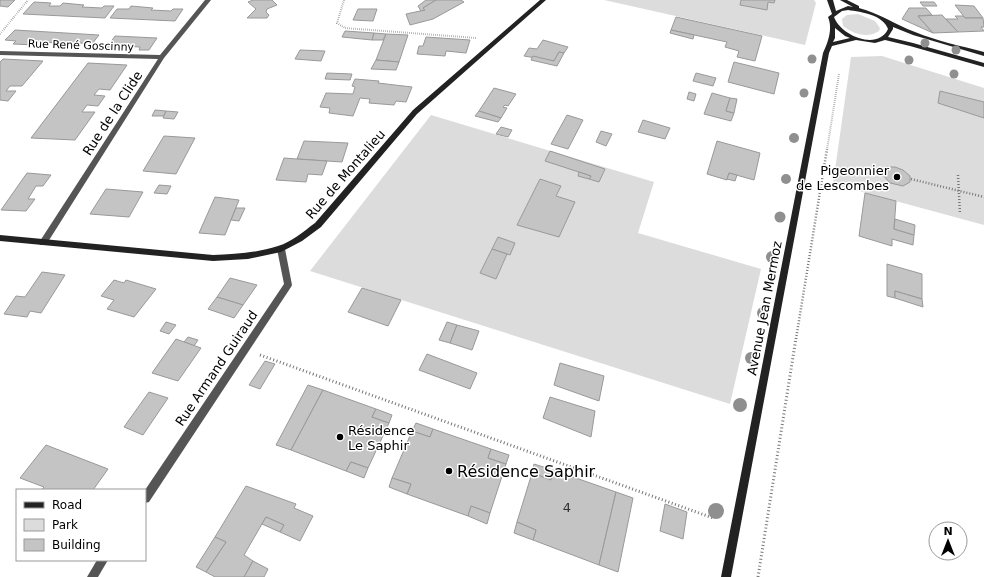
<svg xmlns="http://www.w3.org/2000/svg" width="984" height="577" font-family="'DejaVu Sans',sans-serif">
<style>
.green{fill:#dcdcdc}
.building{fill:#c4c4c4;stroke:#999}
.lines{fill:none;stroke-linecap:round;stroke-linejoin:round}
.path-far2{stroke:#777;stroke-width:2;stroke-dasharray:0.5 1.5;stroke-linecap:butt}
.path-far1{stroke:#777;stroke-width:2.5;stroke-dasharray:1 2;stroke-linecap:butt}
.path{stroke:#777;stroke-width:3;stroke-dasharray:1 2.5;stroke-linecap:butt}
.street{fill:#555;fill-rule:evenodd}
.secondary{fill:#222;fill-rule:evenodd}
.tree{fill:#8f8f8f}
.poi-dot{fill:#000;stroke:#fff;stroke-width:1.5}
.labels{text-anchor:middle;stroke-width:3;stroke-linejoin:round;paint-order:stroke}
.far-street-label{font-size:11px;fill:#000;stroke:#fff}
.street-label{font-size:13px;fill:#000;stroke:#fff}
.poi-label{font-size:13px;fill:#000;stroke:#fff;text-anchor:end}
.near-number-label{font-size:13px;fill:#313131}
.near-poi-label{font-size:16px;fill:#000;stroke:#fff;text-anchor:start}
</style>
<rect width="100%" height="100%" fill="#fff"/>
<!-- green -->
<g class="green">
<path d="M604,0H814L816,3L805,45Z"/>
<path d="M858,14L875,21L880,28L879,31C868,39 853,34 843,26L842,19L847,15Z"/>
<path d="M882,56L984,88V225L833,184L851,57Z"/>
<path d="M431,115L654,182L638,233L761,269L730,404L310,271Z"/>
</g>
<!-- building -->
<g class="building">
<path d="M0,0H15L8,7L0,6Z"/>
<path d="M253,0H272L277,5L267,9L266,12L269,15L267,18H247L256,9L248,2Z"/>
<path d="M426,0H436L423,8L425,10L421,11L418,6Z"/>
<path d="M436,0H461L464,2L433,19L410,25L406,14L425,10L423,8Z"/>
<path d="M741,0H775L774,3L768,2L767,10L740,5Z"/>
<path d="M34,2L51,3L49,6H60L63,3L84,5L82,7L102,8L104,6H114L105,18L23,14Z"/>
<path d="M920,2H934L937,6H923Z"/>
<path d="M955,5L974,6L983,18H965Z"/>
<path d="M131,6L153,8L151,10L171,11L173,9H183L175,21L110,18L117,9H129Z"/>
<path d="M909,8H926L932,15L918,16L933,33L902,19Z"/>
<path d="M358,9H377L373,21L353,20Z"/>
<path d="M942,15L958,32L933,33L918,16Z"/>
<path d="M955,16H963L965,18H983L984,27H981L984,31L958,32L946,19H958Z"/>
<path d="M676,17L762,36L755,61L737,57L739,51L725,47L727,42L671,30Z"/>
<path d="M15,30L99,35L92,44L80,43L76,47L57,46L59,43L38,42L35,45L13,44L16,41L5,40Z"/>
<path d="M671,30L694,35L693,39L670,33Z"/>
<path d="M345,31L374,33L372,40L342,37Z"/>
<path d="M374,33L386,34L383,40H372Z"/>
<path d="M386,34L408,35L399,62L376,60Z"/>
<path d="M115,36L157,38L149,50H139L140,47L120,46L117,49H106Z"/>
<path d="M426,37L470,40L466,53L446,51L445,56L417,54L419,46H423Z"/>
<path d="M543,40L568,47L564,53L559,52L554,61L524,56L529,48L537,49Z"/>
<path d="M300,50L325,51L321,61L295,59Z"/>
<path d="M559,52L564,53L557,66L531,60L533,56L554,61Z"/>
<path d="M3,59L43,61L22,86H10L6,91H16L8,101L0,100V62Z"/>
<path d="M376,60L399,62L396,70L371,69Z"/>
<path d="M734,62L779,73L774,94L728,82Z"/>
<path d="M88,63L127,65L110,90L99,89L94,95L105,96L98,106L87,105L82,112H95L75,140L31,138Z"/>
<path d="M327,73L352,74L350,80L325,79Z"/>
<path d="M696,73L716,78L713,86L693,81Z"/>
<path d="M355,79L379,81L378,83L412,87L406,102L396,101L394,105L369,103L370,99L360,98L353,116L329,113L330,108L320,107L326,93L353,94L355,87L352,86Z"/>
<path d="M494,88L516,94L508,106L505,105L503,107L507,108L501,118L479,111Z"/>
<path d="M940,91L984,102V118L938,103Z"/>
<path d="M689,92L696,94L694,101L687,99Z"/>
<path d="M712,93L730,98L726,111L734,113L731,121L704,114Z"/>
<path d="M730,98L737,99L734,113L726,111Z"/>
<path d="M155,110L166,111L164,116H152Z"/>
<path d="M166,111L178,112L174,119L163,118Z"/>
<path d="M479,111L501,118L498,122L475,116Z"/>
<path d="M567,115L583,120L568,149L551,144Z"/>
<path d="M643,120L670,128L665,139L638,132Z"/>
<path d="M501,127L512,130L508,137L496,134Z"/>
<path d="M601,131L612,134L606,146L596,142Z"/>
<path d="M164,136L195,138L176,174L143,171Z"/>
<path d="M304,141L348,143L342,162L297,159Z"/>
<path d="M717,141L760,153L754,180L729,173L727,180L707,174Z"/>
<path d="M550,151L605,169L599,182L589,179L591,176L545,161Z"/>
<path d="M284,158L297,159L327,161L322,175L308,174L306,182L276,180Z"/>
<path d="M886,167H895L903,170L910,176V182L903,186L890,183L882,174L883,169Z"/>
<path d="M579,172L591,176L589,179L578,176Z"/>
<path d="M27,173L51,175L43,186H36L28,199H35L26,211L1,210Z"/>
<path d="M729,173L737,175L735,181L727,179Z"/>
<path d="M540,179L561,186L556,196L575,202L559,237L517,225Z"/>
<path d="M159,185L171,186L167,194L154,193Z"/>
<path d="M106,189L143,192L129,217L90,214Z"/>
<path d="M865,193L896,201L894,229L914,235L913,245L892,239V246L859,236Z"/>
<path d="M215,197L239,200L225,235L199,233Z"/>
<path d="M236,208H245L239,221L231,220Z"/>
<path d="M895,219L915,225L914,235L894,229Z"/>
<path d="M498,237L515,243L510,255L492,249Z"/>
<path d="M492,249L507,254L496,279L480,273Z"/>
<path d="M887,264L922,274V299L895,291V298L887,296Z"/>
<path d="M42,272L65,275L41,313L30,311L27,317L4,314L16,296L25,297Z"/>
<path d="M230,278L257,285L243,305L217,297Z"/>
<path d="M114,280L124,283L126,280L156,289L134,317L107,309L114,300L101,296Z"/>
<path d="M362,288L401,300L388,326L348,312Z"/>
<path d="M895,291L922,299L923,307L895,298Z"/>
<path d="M217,297L243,305L234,318L208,309Z"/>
<path d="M166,322L176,325L169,334L160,331Z"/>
<path d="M447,322L457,325L450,343L439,340Z"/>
<path d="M457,325L479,331L472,350L450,343Z"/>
<path d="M188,337L198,340L194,346L184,342Z"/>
<path d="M176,339L201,348L178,381L152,373Z"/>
<path d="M427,354L477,373L470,389L419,370Z"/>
<path d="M265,361L275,364L260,389L249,385Z"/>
<path d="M560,363L604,376L599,401L554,385Z"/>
<path d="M308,385L323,390L291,450L276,445Z"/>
<path d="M323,390L376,409L372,417L389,423L368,468L351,462L346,471L291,450Z"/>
<path d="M149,392L168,398L143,435L124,427Z"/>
<path d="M550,397L595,411L591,437L543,418Z"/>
<path d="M376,409L392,415L389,423L372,417Z"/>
<path d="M416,423L433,429L430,437L412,431Z"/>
<path d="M433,429L491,449L488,458L506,464L490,513L471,506L468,516L407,494L411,484L392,478L412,431L430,437Z"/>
<path d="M46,445L108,469L93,490H42L44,487L20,478Z"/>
<path d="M491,449L509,455L506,464L488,458Z"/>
<path d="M351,462L368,468L364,478L346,471Z"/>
<path d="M534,464L553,470L551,480L532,473Z"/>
<path d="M553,470L616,492L599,565L533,540L536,530L517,522L532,473L551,480Z"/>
<path d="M392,478L411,484L407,494L389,487Z"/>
<path d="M246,486L296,504L294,508L313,516L300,541L280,532L284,525L266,517L244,555L253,561L244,577H215L206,572L226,542L215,537Z"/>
<path d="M616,492L633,498L618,572L599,565Z"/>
<path d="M665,504L687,512L683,539L660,531Z"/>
<path d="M471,506L490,513L487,524L468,516Z"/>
<path d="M266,517L284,525L280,532L262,524Z"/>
<path d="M517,522L536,530L533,540L514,533Z"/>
<path d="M215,537L226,542L206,572L196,567Z"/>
<path d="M253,561L268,569L264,577H244Z"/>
</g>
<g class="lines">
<!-- path-far2 -->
<g class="path-far2">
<path d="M344,0L337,23L345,28L476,38"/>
<path d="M0,34L28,0"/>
<path d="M827,150L839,74"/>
</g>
<!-- path-far1 -->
<g class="path-far1">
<path d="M958,175L960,214"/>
<path d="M911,179L984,197"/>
<path d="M796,339L827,149"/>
</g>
<!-- path -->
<g class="path">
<path d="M260,355L713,518"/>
<path d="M758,577L796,338"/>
</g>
<!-- street -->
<g class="street">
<path d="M205,0H211L164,58L46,245H40L39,243L40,241L158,59L0,55V51L160,55Z"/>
<path d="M281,246L285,249L292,285L291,287L149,502L145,503V490L284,284L277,249Z"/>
<path d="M97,560H108L98,577H87Z"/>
</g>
<!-- secondary -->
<g class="secondary">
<path d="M540,0H546L417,114L321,227L302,241L281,252L248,259L213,261L0,241V235L213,255C235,254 257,253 278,246C292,242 304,231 315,223L413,110Z"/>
<path d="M827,0H833L836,11L848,6L853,7L840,0H847L859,6V8C879,13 896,25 915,32C937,41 961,46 984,52V56L913,35L893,27V29L888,37L913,43L984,63V67L910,46L885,40L875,43L856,40L832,46L829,53L731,577H721L823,53C828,42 833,29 828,17L832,14ZM848,10C862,12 883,15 888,29C878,51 841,36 834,17L842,11ZM835,28L845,36L850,38L833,42L835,38Z"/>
</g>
</g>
<!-- trees -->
<g class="tree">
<circle cx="925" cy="43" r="4.5"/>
<circle cx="956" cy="50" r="4.5"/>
<circle cx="812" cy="59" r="4.5"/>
<circle cx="909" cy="60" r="4.5"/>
<circle cx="954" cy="74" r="4.5"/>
<circle cx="804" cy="93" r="4.5"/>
<circle cx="794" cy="138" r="5"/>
<circle cx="786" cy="179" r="5"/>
<circle cx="780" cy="217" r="5.5"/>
<circle cx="772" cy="257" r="6"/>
<circle cx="763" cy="313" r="6"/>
<circle cx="751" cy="358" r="6"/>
<circle cx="740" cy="405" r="7"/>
<circle cx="716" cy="511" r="8"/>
</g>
<!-- markers -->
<g class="poi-dot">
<circle cx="897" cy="177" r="4"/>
<circle cx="340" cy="437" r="4"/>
<circle cx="449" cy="471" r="4"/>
</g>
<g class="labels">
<!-- far-street labels -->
<g class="far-street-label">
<text transform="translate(81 45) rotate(2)" y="4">Rue René Goscinny</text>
</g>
<!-- street labels -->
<g class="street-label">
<text transform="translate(112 113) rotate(-57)" y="5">Rue de la Clide</text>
<text transform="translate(345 174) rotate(-49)" y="5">Rue de Montalieu</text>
<text transform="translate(764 308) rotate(-79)" y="5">Avenue Jean Mermoz</text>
<text transform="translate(216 368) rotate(-56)" y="5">Rue Armand Guiraud</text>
</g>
<!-- poi labels -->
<g class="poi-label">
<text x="889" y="175">Pigeonnier<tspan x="889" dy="15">de Lescombes</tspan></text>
<text x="348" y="435" text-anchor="start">Résidence<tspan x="348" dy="15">Le Saphir</tspan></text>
</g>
<!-- near-number labels -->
<g class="near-number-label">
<text x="567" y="512">4</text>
</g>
<!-- near-poi labels -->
<g class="near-poi-label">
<text x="457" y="477">Résidence Saphir</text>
</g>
</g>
<!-- legend -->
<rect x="16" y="489" width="130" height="72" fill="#ffffff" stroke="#999999"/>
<rect x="24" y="502" width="20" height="6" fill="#222222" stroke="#999999"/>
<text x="52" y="509" font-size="12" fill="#000000">Road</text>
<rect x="24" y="519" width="20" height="12" fill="#dcdcdc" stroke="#999999"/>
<text x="52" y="529" font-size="12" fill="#000000">Park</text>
<rect x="24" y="539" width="20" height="12" fill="#c4c4c4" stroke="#999999"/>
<text x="52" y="549" font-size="12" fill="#000000">Building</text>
<!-- north arrow -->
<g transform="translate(948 541)"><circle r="19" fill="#ffffff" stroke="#999999"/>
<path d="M0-3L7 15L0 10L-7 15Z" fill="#000000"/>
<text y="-6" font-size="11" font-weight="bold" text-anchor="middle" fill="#000000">N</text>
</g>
</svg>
